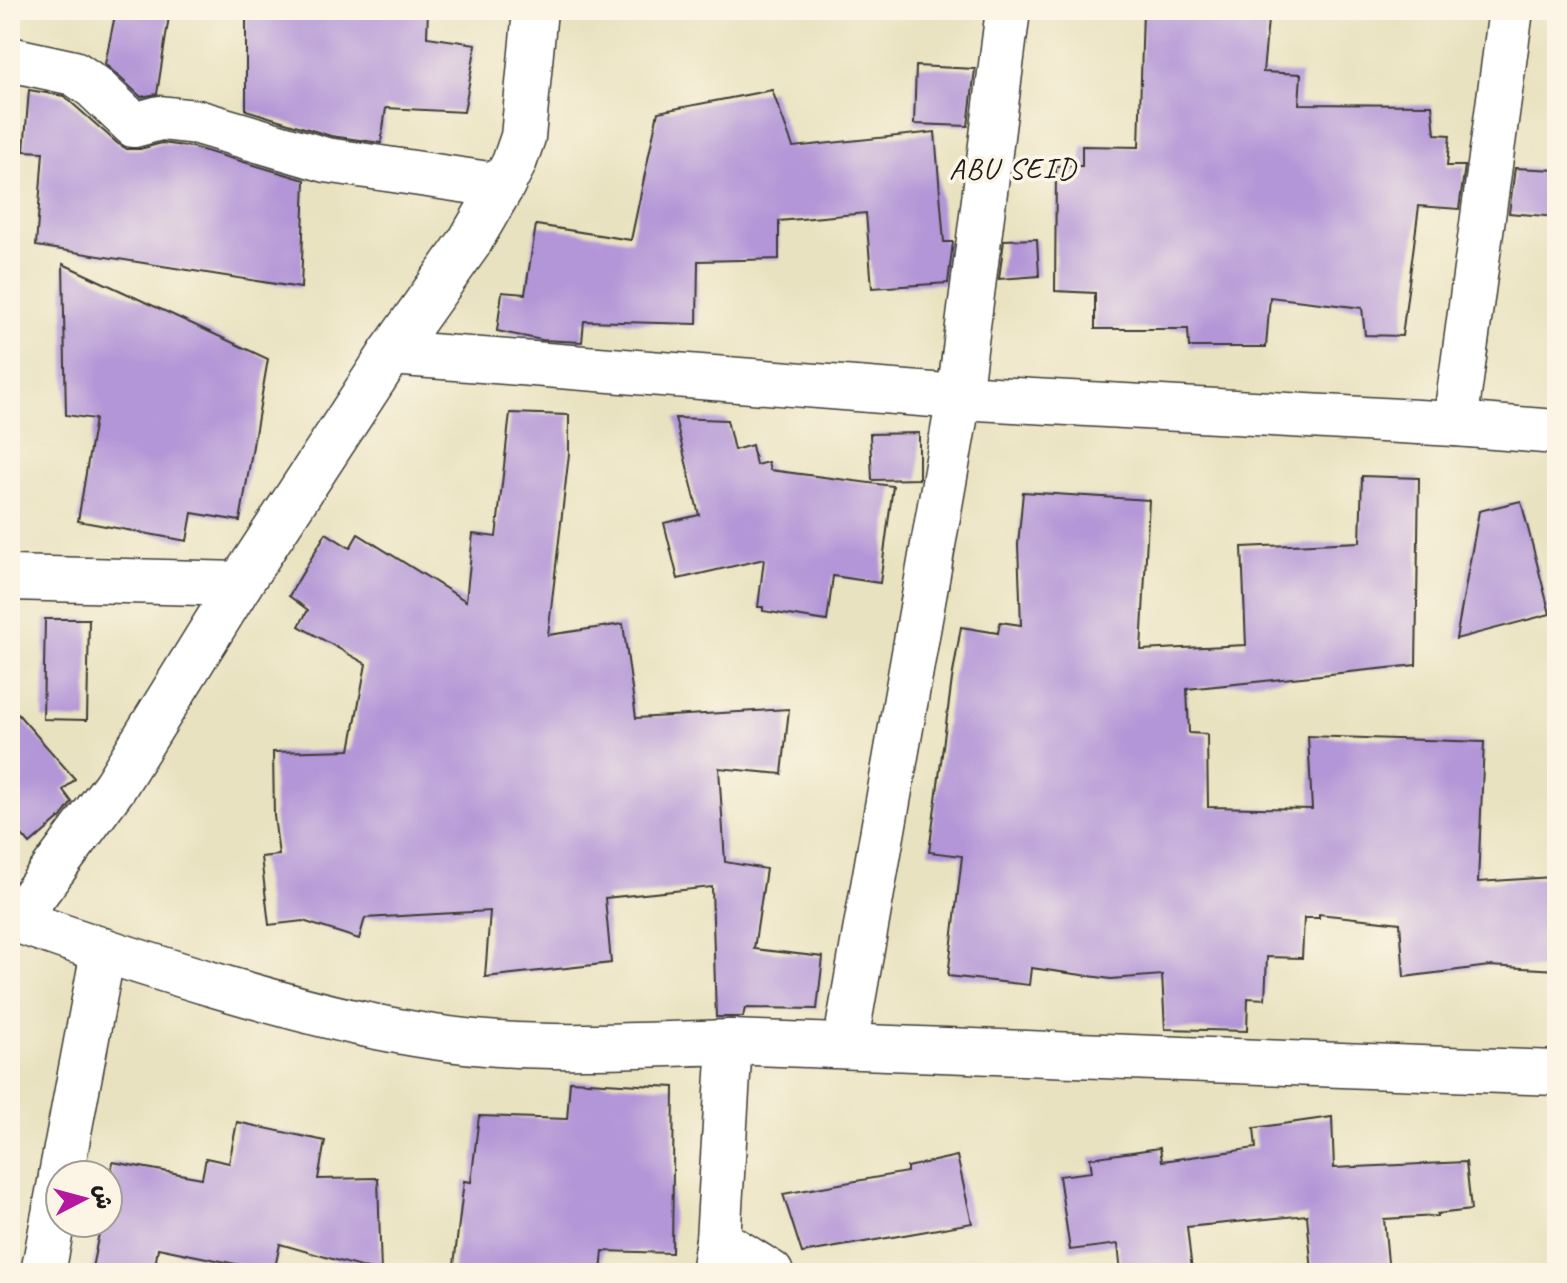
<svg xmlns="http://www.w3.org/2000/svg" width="1567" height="1283" font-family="Caveat,'Playpen Sans Arabic',sans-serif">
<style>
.building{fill:#b396d7}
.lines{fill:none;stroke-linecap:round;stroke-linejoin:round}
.street-casing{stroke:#3b3a35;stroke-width:47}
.street{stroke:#fff;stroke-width:44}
.labels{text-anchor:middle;stroke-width:7;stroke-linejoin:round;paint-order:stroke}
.neighbourhood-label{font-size:30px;letter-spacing:2px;fill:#1c1c1c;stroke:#fcf5e5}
</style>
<rect width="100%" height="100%" fill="#fcf5e5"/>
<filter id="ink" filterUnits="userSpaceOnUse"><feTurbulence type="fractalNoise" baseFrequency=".0125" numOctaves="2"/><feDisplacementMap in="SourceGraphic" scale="16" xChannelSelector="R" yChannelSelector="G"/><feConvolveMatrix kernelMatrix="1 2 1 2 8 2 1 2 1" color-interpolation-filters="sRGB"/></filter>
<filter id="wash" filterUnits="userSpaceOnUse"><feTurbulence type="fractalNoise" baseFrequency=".006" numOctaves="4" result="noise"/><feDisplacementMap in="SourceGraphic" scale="32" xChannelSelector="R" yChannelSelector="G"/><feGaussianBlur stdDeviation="1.8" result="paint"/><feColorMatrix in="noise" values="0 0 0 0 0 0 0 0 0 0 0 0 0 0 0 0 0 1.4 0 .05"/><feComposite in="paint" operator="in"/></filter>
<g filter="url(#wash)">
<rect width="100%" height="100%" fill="#e9e2c0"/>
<g id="blocks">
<!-- building -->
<g class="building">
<path d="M116,10H170L157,94L141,97L105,64Z"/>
<path d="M246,10H428L427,37L476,44L464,112L386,108L381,143L331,136L246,110Z"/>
<path d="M1143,10H1269L1263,72L1301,74L1299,104L1432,105L1435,134L1450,135L1447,166H1465L1459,209L1419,206L1402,336L1365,335L1362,308L1270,297L1266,347H1189L1188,329H1095V293L1055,291L1056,166H1082V146L1139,147Z"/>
<path d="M916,66L975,69L968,126L914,124Z"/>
<path d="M29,90L64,96L117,143L127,149H140L162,143L192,147L305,180L301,288L36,246L43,152L24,151Z"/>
<path d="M772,90L793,147L935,132L944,242H953L948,283L872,288L866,213L779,221V259L698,261L697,324L584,321L582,342L542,340L497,331L502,292L525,294L536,225L631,240L658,112Z"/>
<path d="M1515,168L1557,170V217L1509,213Z"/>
<path d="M1037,239L1039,276L999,279L1004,240Z"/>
<path d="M63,264L268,359L240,521L192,513L187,541L78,521L95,419L66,415Z"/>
<path d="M510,413L569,415V454L548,635L623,624L636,718L789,709L782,774L719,768L725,862L766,869L754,949L823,957L817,1009L745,1008L743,1017H716L712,887L605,898L611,963L485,977L490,911L365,918L359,939L303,921L269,925L261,857L279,855L274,816L273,752L350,750L366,664L299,626L308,610L289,596L326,533L350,548L358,534L466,601L473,534L496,537Z"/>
<path d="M675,418L727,420L734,450L752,445L756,465L768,462L770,470L893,486L880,583L833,576L827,621L763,611V607H758L764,559L678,579L664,523L699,515Z"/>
<path d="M919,433V479L872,480L870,434Z"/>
<path d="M1362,476L1419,478L1416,665L1187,689L1189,733L1207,734L1208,807L1312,809L1308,736L1484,742L1478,882L1552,877L1554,903H1557V970L1489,966L1404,977L1400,923L1319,914V918H1304L1302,958L1267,957L1265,999L1248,998L1247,1031L1165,1029L1162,975L1111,979L1031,968L1029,985L948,976L962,856L929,852L952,679L961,627L998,633L1000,622L1021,625L1018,545L1023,492L1149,500L1141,650L1246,645L1242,547L1360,542Z"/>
<path d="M1521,501L1550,614L1456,639L1479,511Z"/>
<path d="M45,619H89L87,720L43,719Z"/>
<path d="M10,705L75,779L63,790L72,802L61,817L30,844L10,821Z"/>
<path d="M570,1081L674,1087L672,1253L603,1251L601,1273H453L464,1181L471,1182L479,1116L567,1119Z"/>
<path d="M1332,1117L1334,1168L1466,1162L1471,1210L1437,1214V1216L1384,1219L1389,1273H1312L1307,1215L1187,1227L1192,1270L1121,1273L1118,1244L1070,1250L1059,1176L1092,1172L1090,1158L1160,1148L1162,1161L1256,1148L1254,1128Z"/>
<path d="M237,1122L325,1141L318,1179L378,1178L381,1273L280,1244L274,1272L158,1248L154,1273H91L101,1223H108V1186L113,1162L202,1178L206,1158L229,1163Z"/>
<path d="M957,1156L972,1223L802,1253L783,1194L907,1172V1167Z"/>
</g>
</g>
</g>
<g filter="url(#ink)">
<use href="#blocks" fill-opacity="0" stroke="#3b3a35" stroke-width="2"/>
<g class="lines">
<defs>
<g id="street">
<path d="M10,59L74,73L93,86L134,125L160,118L197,122L326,160L502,186"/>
<path d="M391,353L959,397L1455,424L1557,432"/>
<path d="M1455,424L1511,10"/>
<path d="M10,578L240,584"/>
<path d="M16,920C85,945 154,967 225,988C314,1014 406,1038 499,1044C575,1049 653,1044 730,1042L1557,1073"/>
<path d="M10,923L16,920L115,786L240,584L391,353L469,243L502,186L514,163L523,137L535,10"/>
<path d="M845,1046L959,397L1008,10"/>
<path d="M61,1175L103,952"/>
<path d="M718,1240L771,1273"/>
<path d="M43,1273L60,1182"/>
<path d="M713,1273L718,1240L730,1042"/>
</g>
</defs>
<!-- street casing -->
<use href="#street" class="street-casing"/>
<!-- street -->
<use href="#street" class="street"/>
</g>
</g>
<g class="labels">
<!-- neighbourhood labels -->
<g class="neighbourhood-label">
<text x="1013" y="178">ABU SEID</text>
</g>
</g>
<!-- margin -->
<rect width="1567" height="1283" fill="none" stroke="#fcf5e5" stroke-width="40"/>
<!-- north arrow -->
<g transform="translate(84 1199) rotate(84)"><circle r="38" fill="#fcf5e5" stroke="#a29e95" stroke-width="2"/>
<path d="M0-6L14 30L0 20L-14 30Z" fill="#b5179e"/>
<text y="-12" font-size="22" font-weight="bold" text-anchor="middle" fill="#1c1c1c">ش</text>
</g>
</svg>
